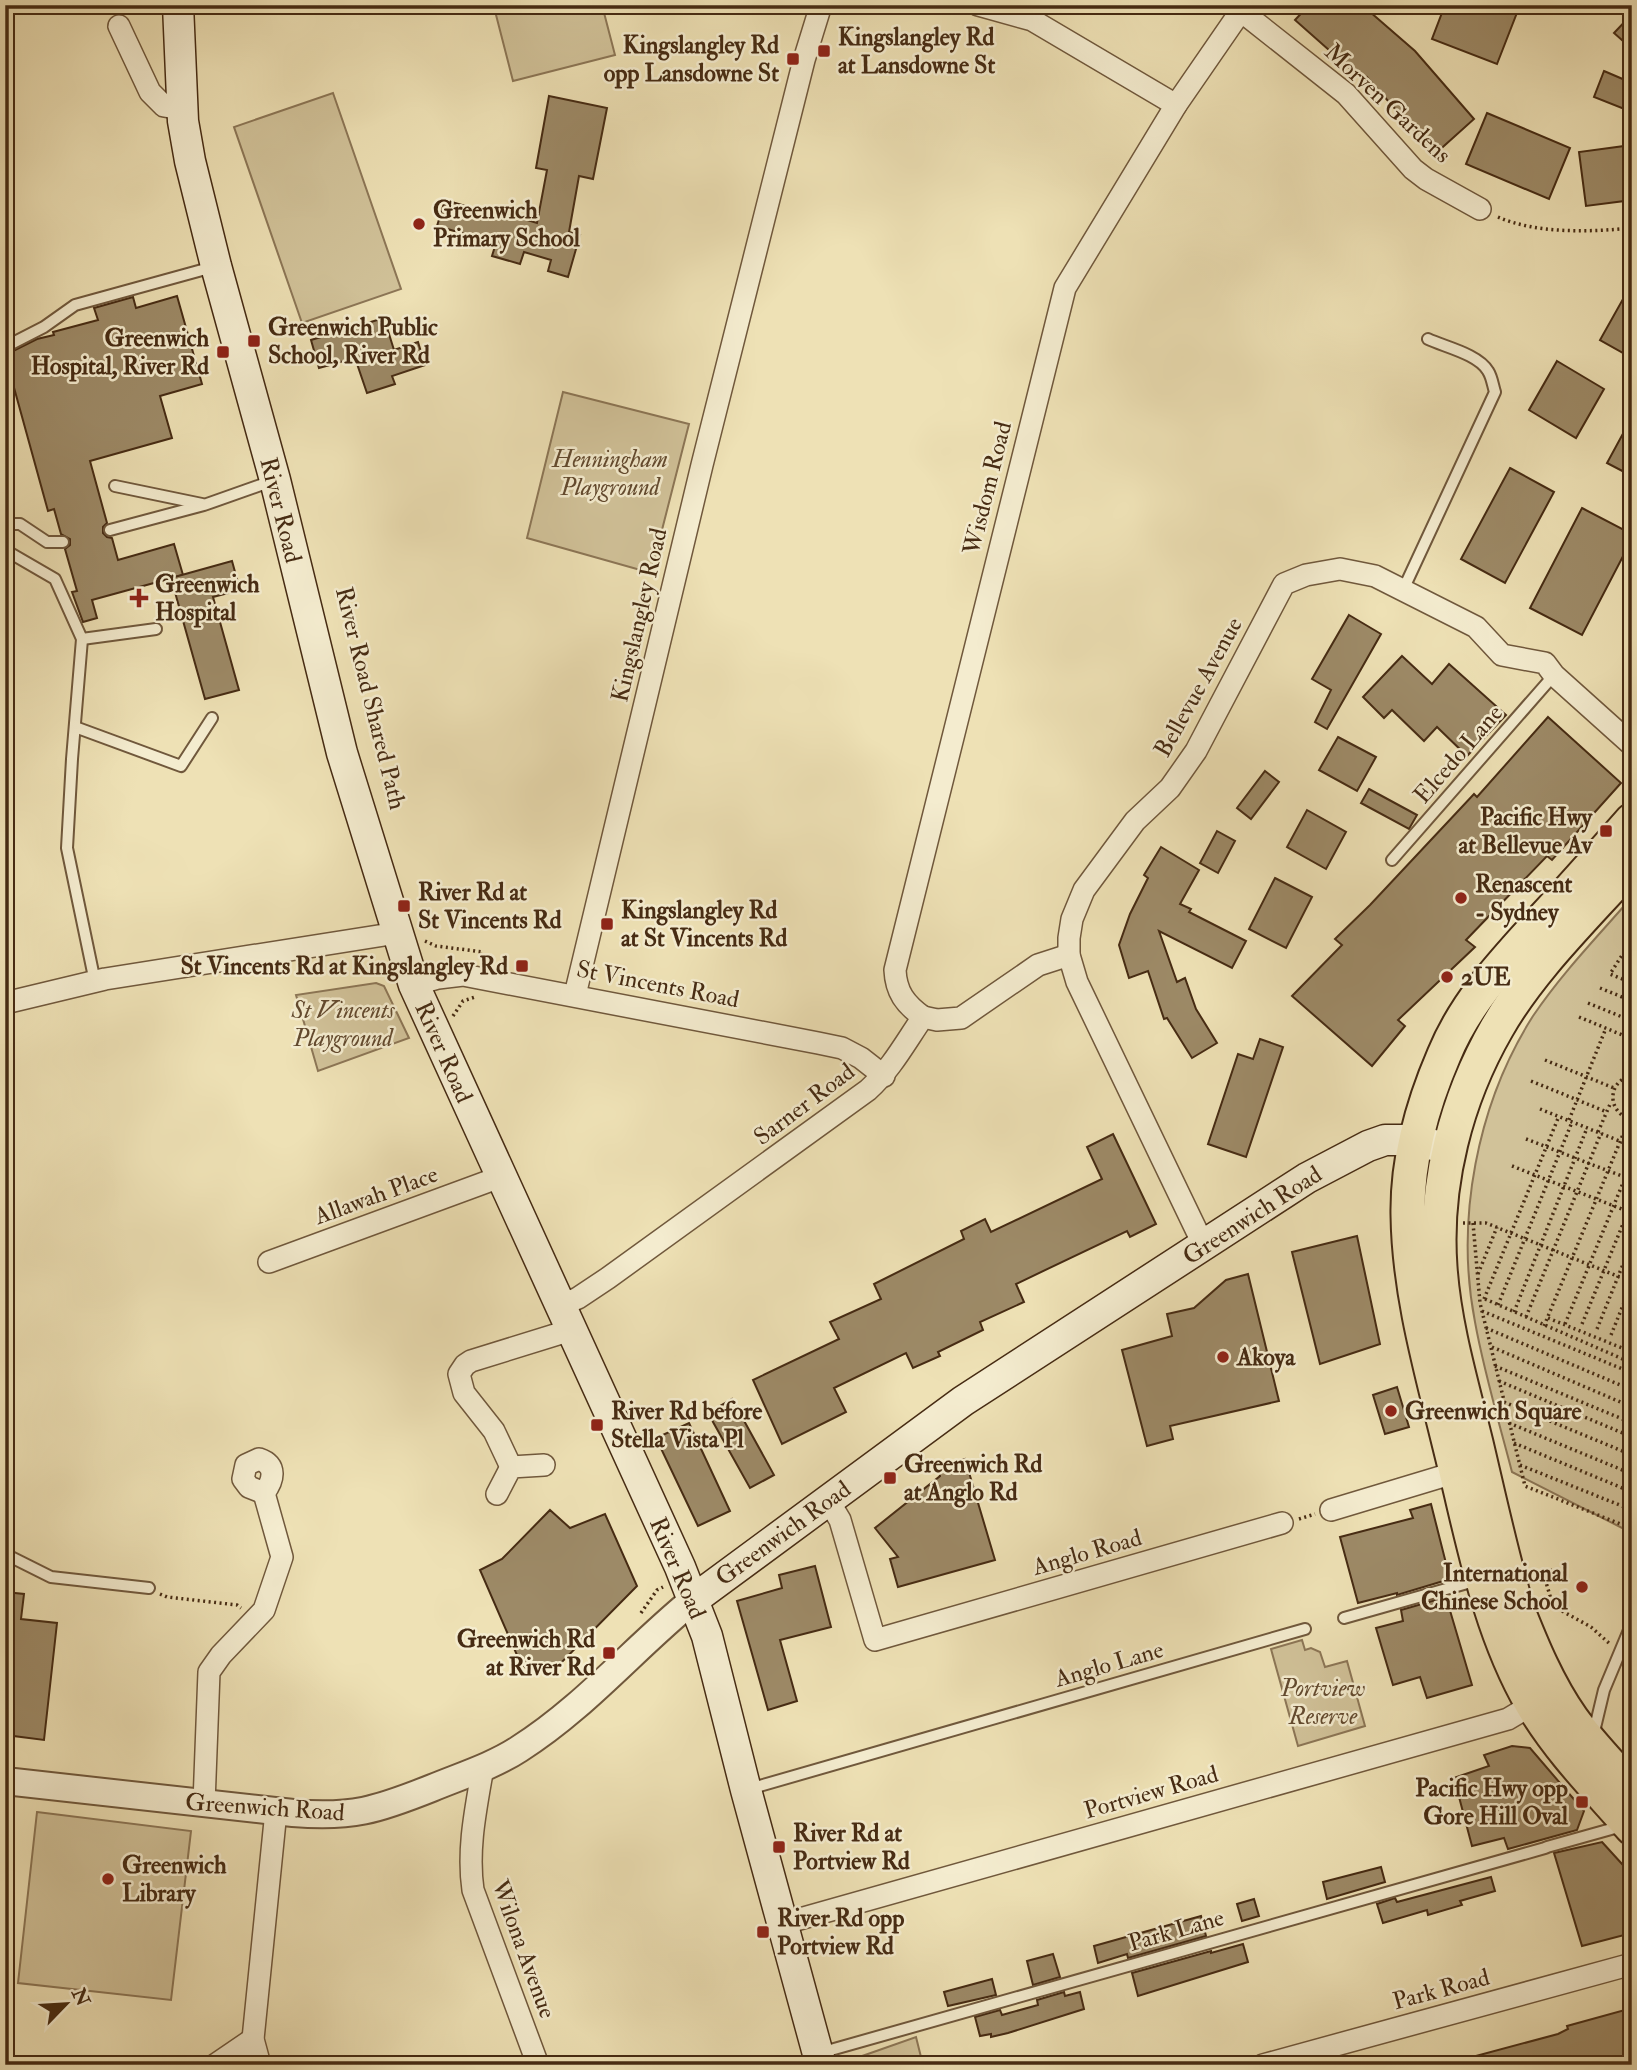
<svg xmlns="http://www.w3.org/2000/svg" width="1637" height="2070" font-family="'IM FELL Double Pica',serif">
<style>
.green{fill:#d1c299;stroke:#8c7656;stroke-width:2}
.building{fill:#9d8a67;stroke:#462b13;stroke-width:2}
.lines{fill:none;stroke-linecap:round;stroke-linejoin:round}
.service-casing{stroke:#70583c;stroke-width:14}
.minor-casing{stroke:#70583c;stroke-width:24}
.tertiary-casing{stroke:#70583c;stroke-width:30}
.secondary-casing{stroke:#462b13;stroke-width:33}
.primary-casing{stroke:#462b13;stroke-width:37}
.path{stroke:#462b13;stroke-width:3.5;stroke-dasharray:2 3.5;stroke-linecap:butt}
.service{stroke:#f4eccf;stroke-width:10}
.minor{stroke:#f4eccf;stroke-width:21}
.tertiary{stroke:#f4eccf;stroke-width:26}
.secondary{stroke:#f4eccf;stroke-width:30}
.primary{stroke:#eee1b5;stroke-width:33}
.poi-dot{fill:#8f2418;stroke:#f4eccf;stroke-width:2.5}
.labels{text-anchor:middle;stroke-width:5;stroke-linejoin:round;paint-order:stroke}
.poi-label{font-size:24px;font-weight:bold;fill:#462b13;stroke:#f4eccf;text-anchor:start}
.street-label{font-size:24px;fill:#462b13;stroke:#f4eccf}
.park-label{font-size:24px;font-style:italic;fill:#62492e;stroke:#f4eccf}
</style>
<rect width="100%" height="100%" fill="#eee1b5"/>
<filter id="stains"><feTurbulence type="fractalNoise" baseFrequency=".00286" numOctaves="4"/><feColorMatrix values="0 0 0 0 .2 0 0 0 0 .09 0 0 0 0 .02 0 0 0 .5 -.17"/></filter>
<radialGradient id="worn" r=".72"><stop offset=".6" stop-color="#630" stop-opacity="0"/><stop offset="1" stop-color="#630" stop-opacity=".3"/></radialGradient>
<!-- green -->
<g class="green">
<path d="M518,5H602L615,55L513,81L495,11Z"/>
<path d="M333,93L401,289L302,323L234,127Z"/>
<path d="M563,392L689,424L651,573L527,538Z"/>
<path d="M1632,897V1533L1512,1472C1499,1422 1484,1372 1475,1322C1455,1220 1477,1104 1533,1016C1562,973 1598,936 1632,897Z"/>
<path d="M376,983L384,986L409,1038L318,1071L296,995Z"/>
<path d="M1302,1640L1305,1650L1311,1648L1320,1652L1325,1667L1347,1661L1365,1726L1298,1746L1271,1649Z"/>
<path d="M37,1812L191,1831L171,2000L18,1983Z"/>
<path d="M916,2037L923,2065H849L848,2061Z"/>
</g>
<!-- building -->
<g class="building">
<path d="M1309,5H1362L1415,51L1474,119L1435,154L1367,77L1364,81L1295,20Z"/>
<path d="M1445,5H1520L1497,64L1432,39Z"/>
<path d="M1632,14V49L1614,33Z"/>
<path d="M1604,71L1632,83V112L1594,97Z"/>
<path d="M549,96L607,108L593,179L579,176L569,232L580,235L568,277L548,271L551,260L524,252L520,264L492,256L496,243L437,226L445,200L503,217L504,213L537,223L547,170L536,168Z"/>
<path d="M1487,113L1570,148L1549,199L1466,164Z"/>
<path d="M1632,145V200L1586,206L1579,152Z"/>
<path d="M1632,283V358L1600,340Z"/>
<path d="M177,296L202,384L160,396L172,438L90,461L107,523L103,527V533L107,537L112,538L118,560L174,544L183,575L92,600L97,618L83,622L72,592L77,591L65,549L70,545V539L61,534L54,509L48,511L5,355L37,339L54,335L53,332L98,320L94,308L133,297L136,308Z"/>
<path d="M384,318L394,350L418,342L425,365L392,376L395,384L367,393L355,358L319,368L311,340Z"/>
<path d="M1557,361L1604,389L1576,438L1529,410Z"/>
<path d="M1632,417V476L1607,463Z"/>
<path d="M1510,468L1554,492L1505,583L1461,559Z"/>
<path d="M1582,508L1632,534V539L1582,635L1530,608Z"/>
<path d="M232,561L240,590L213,597L239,690L205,699L171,578Z"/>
<path d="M1349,615L1381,634L1327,729L1315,722L1331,690L1312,679Z"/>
<path d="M1402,656L1432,684L1449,664L1506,715L1467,756L1437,727L1424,741L1392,710L1384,718L1363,697Z"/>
<path d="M1548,717L1621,783L1552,860L1547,856L1466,940L1475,947L1398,1020L1405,1026L1372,1066L1292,996L1342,945L1335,939L1370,905L1474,794L1477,797Z"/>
<path d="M1338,737L1376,757L1357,791L1319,770Z"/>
<path d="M1265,771L1279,782L1251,819L1237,808Z"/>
<path d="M1369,789L1417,815L1409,829L1361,803Z"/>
<path d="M1307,810L1346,832L1326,869L1287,847Z"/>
<path d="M1217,831L1235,841L1218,873L1200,863Z"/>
<path d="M1161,847L1199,870L1180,904L1191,909L1189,912L1246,941L1232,968L1159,931L1177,982L1185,978L1196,1009L1217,1043L1192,1058L1167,1018L1164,1019L1148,971L1129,978L1119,945L1130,914L1148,878L1144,875Z"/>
<path d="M1275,878L1312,897L1286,948L1249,929Z"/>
<path d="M1260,1039L1283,1047L1246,1157L1208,1144L1238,1054L1253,1059Z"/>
<path d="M1113,1134L1156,1224L1130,1237L1127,1231L1016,1284L1024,1302L980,1322L983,1330L938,1352L940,1356L913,1368L906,1353L834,1388L846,1412L782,1444L753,1380L839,1339L830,1322L881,1299L874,1284L964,1239L961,1231L985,1219L991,1232L1102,1179L1087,1147Z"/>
<path d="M1357,1236L1380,1344L1320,1364L1292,1252Z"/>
<path d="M1248,1274L1279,1401L1170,1426L1173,1439L1147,1446L1122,1350L1172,1336L1167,1314L1194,1308L1226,1280Z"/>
<path d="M1397,1387L1409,1427L1385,1434L1373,1395Z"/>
<path d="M732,1399L774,1475L750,1488L708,1413Z"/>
<path d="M689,1423L730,1511L698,1526L656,1438Z"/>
<path d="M965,1459L995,1560L898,1587L890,1559L898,1557L875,1528L940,1476L938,1467Z"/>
<path d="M1431,1504L1450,1579L1397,1595V1593L1358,1603L1340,1537L1413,1518L1410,1510Z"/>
<path d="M550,1510L570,1528L605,1514L637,1586L556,1668L542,1673L526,1668L520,1662L480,1570L502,1559Z"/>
<path d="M815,1566L831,1627L780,1640L797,1701L768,1710L737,1601L782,1588L779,1575Z"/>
<path d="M5,1592L24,1594L21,1619L57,1623L44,1740L6,1735Z"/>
<path d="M1446,1597L1472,1685L1427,1698L1420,1677L1393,1685L1376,1628L1403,1621L1401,1610Z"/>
<path d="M1512,1746L1530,1748L1584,1811L1577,1830L1508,1849L1504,1838L1472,1846L1454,1778L1489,1766L1484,1755Z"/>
<path d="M1602,1842L1632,1875V1933L1582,1946L1554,1853Z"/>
<path d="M1381,1867L1385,1882L1327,1899L1323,1882Z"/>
<path d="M1491,1877L1495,1891L1460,1901L1462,1905L1428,1915L1427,1910L1383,1923L1377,1904L1395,1898L1397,1902Z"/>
<path d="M1254,1899L1259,1916L1242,1921L1237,1904Z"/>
<path d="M1201,1916L1206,1936L1128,1958L1127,1954L1098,1963L1094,1946Z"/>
<path d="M1243,1944L1248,1962L1138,1996L1132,1973L1211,1951V1953Z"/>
<path d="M1053,1954L1060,1977L1033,1985L1027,1961Z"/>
<path d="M992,1979L996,1995L948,2006L944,1992Z"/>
<path d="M1064,1992L1065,1996L1080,1992L1084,2009L1008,2033L991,2037V2034L980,2036L975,2017L1000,2010L1002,2015L1038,2005L1037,2000Z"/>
<path d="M1632,2008V2065H1600L1598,2057L1569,2065H1462L1461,2060L1558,2034L1568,2029L1567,2026Z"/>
</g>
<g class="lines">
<defs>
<g id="service">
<path d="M5,347L44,327L75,305L213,267"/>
<path d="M115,486L202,504"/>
<path d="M5,524H20L47,542H63"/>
<path d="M110,530L204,505L272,481"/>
<path d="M5,550L55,579L82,639L72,759L67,848L95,982"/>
<path d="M1403,590L1495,392C1493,386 1492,377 1488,371C1478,354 1445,347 1428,339"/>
<path d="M82,639L156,629"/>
<path d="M75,727L181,766L212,718"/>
<path d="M1392,860L1554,675"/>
<path d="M1630,1553L1632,1554"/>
<path d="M5,1554L51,1577L149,1588"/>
<path d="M1344,1618L1478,1580"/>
<path d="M1593,1736L1604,1690L1632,1623"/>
<path d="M749,1789L1305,1629"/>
<path d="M1547,1847L1622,1826"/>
<path d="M820,2053L1545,1848"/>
</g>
<g id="minor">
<path d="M978,5L1032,20L1176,105"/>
<path d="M1241,11L1346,94L1413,169L1426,179L1480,209"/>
<path d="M119,26L150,92L164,106L182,109"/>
<path d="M414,985L438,978L463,975L818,1043L842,1048L861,1058L884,1076"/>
<path d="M575,995L702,465L804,60L821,5"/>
<path d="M5,1003L105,979L397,933"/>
<path d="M923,1017C905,1004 896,992 895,970L1065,288L1176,105L1245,5"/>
<path d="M1204,1246L1077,982L1069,955V938L1072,919L1084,890L1135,821L1170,788L1196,751L1284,584L1306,575L1340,569L1375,576L1476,627L1502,655L1545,663L1554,675L1632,745"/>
<path d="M269,1262L500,1177"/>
<path d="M560,1306L578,1298L608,1278L868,1090C892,1068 905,1043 923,1017L937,1020L961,1018L1038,965L1069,955"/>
<path d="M259,1459C277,1465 274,1480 264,1493L249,1487L243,1479L246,1465Z"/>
<path d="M511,1467L494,1431L464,1393L459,1374L465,1365L471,1361L571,1330"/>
<path d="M497,1494L511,1467L544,1465"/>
<path d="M828,1500L840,1520L875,1640L1282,1523"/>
<path d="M1331,1510L1457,1472"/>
<path d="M483,1767C476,1808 467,1849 473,1890L538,2065"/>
<path d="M204,1803L209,1672L221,1655L264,1610L282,1557L264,1493"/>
<path d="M782,1924L1508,1719L1533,1704"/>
<path d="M215,2065L253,2039"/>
<path d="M260,2065L253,2039L276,1811"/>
<path d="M1263,2065L1632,1964"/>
</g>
<path id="tertiary" d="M5,1781L293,1813C352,1818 377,1810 432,1788C461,1776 493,1766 519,1749C584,1708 634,1648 693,1600"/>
<g id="secondary">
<path d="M178,5L183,121L190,161L216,266L275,480L342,753L414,985L680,1567L707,1636L746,1790L821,2065"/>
<path d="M693,1600L963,1401L1307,1178L1368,1146L1385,1140H1415L1437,1146"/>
</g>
<g id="primary">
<path d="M1632,820C1603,853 1574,886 1544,918C1506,960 1466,1001 1444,1055C1422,1106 1407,1159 1408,1215C1409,1296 1433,1376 1452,1455C1473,1539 1488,1628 1532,1704C1559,1750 1597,1788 1632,1828"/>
<path d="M1632,864C1587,915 1531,968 1497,1028C1456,1099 1434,1184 1440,1267C1444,1326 1462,1386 1476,1443C1489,1498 1501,1554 1517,1608C1532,1646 1548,1685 1572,1719C1590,1744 1612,1766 1632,1789"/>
</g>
</defs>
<!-- service casing -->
<use href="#service" class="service-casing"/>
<!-- minor casing -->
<use href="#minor" class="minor-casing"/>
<!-- tertiary casing -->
<use href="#tertiary" class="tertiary-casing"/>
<!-- secondary casing -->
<use href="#secondary" class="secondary-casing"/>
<!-- primary casing -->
<use href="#primary" class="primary-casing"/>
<!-- path -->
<g class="path">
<path d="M1498,217C1537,234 1590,232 1632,228"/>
<path d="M425,941L436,946L483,952L482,958"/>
<path d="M1632,948L1628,946L1610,974L1632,983"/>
<path d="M1627,966L1632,968"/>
<path d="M1600,988L1632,1001"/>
<path d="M1588,1003L1632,1021"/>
<path d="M453,1016L463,1001L475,997"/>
<path d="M1579,1017L1632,1039"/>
<path d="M1545,1060L1614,1088"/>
<path d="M1632,1075C1606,1082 1607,1113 1632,1120"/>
<path d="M1531,1081L1607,1112"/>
<path d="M1540,1109L1632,1146"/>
<path d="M1569,1120L1606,1028"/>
<path d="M1598,1132L1611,1102"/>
<path d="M1526,1139L1632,1180"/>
<path d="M1512,1166L1632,1213"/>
<path d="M1463,1223H1486L1632,1282"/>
<path d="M1473,1223L1480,1303L1525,1486L1628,1527L1632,1518"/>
<path d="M1478,1274L1497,1227"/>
<path d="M1484,1299L1559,1116"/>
<path d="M1485,1299L1632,1363"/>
<path d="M1498,1305L1572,1122"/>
<path d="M1482,1311L1632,1373"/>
<path d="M1514,1312L1587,1128"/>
<path d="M1526,1317L1601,1133"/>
<path d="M1548,1318L1632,1352"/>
<path d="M1565,1324L1632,1161"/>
<path d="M1582,1324L1632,1202"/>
<path d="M1544,1326L1629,1120"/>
<path d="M1486,1328L1632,1390"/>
<path d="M1597,1329L1632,1242"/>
<path d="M1611,1335L1632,1283"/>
<path d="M1625,1341L1632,1325"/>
<path d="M1492,1347L1632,1407"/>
<path d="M1495,1366L1632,1423"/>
<path d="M1499,1381L1632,1437"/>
<path d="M1504,1402L1632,1455"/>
<path d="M1509,1423L1632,1474"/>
<path d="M1514,1443L1632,1492"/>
<path d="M1520,1465L1632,1510"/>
<path d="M1299,1519L1315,1514"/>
<path d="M1552,1570L1543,1572L1553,1606L1591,1627L1610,1644"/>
<path d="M160,1594L167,1597L237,1605L241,1608"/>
<path d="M641,1613L657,1590L663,1587"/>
</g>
<!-- service -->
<use href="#service" class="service"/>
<!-- minor -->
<use href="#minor" class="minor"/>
<!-- tertiary -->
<use href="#tertiary" class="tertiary"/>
<!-- secondary -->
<use href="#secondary" class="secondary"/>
<!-- primary -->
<use href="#primary" class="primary"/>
</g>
<!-- markers -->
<g class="poi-dot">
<rect x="817" y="44" width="14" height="14" rx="3.5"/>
<rect x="786" y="52" width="14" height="14" rx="3.5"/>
<circle cx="419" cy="224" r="7"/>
<rect x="247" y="334" width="14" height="14" rx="3.5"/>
<rect x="216" y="345" width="14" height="14" rx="3.5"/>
<path d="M135.5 587.5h7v7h7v7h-7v7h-7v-7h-7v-7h7z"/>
<rect x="1599" y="824" width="14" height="14" rx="3.5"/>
<circle cx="1461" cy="898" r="7"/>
<rect x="397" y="899" width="14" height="14" rx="3.5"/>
<rect x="600" y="917" width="14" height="14" rx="3.5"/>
<rect x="515" y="959" width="14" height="14" rx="3.5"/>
<circle cx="1447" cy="977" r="7"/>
<circle cx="1223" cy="1357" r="7"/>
<circle cx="1391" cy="1411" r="7"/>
<rect x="590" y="1418" width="14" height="14" rx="3.5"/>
<rect x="883" y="1471" width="14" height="14" rx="3.5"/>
<circle cx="1582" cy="1587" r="7"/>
<rect x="602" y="1646" width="14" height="14" rx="3.5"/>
<rect x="1575" y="1795" width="14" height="14" rx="3.5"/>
<rect x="772" y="1840" width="14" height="14" rx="3.5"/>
<circle cx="108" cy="1879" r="7"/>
<rect x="756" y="1925" width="14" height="14" rx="3.5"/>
</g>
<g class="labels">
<!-- poi labels -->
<g class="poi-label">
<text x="838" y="45">Kingslangley Rd<tspan x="838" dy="28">at Lansdowne St</tspan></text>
<text x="779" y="53" text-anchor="end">Kingslangley Rd<tspan x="779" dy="28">opp Lansdowne St</tspan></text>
<text x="433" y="218">Greenwich<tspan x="433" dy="28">Primary School</tspan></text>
<text x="268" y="335">Greenwich Public<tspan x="268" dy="28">School, River Rd</tspan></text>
<text x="209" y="346" text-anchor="end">Greenwich<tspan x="209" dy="28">Hospital, River Rd</tspan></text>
<text x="155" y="592">Greenwich<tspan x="155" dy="28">Hospital</tspan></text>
<text x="1592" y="825" text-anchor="end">Pacific Hwy<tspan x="1592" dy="28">at Bellevue Av</tspan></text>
<text x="1475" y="892">Renascent<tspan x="1475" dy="28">- Sydney</tspan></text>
<text x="418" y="900">River Rd at<tspan x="418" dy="28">St Vincents Rd</tspan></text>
<text x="621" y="918">Kingslangley Rd<tspan x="621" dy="28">at St Vincents Rd</tspan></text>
<text x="508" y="974" text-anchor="end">St Vincents Rd at Kingslangley Rd</text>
<text x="1461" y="985">2UE</text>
<text x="1237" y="1365">Akoya</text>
<text x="611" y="1419">River Rd before<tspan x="611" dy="28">Stella Vista Pl</tspan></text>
<text x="1405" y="1419">Greenwich Square</text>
<text x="904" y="1472">Greenwich Rd<tspan x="904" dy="28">at Anglo Rd</tspan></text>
<text x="1568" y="1581" text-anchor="end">International<tspan x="1568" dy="28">Chinese School</tspan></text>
<text x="595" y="1647" text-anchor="end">Greenwich Rd<tspan x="595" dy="28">at River Rd</tspan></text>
<text x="1568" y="1796" text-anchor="end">Pacific Hwy opp<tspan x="1568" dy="28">Gore Hill Oval</tspan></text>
<text x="793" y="1841">River Rd at<tspan x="793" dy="28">Portview Rd</tspan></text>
<text x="122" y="1873">Greenwich<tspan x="122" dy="28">Library</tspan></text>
<text x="777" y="1926">River Rd opp<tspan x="777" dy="28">Portview Rd</tspan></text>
</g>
<!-- street labels -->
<g class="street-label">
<text transform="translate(1388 103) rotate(43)" y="8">Morven Gardens</text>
<text transform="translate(987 488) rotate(-76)" y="8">Wisdom Road</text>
<text transform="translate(281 510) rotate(76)" y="8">River Road</text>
<text transform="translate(639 615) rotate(-77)" y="8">Kingslangley Road</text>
<text transform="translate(1198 687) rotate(-61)" y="8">Bellevue Avenue</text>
<text transform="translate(371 698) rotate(76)" y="8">River Road Shared Path</text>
<text transform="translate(1458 754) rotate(-49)" y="8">Elcedo Lane</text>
<text transform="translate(658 984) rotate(11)" y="8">St Vincents Road</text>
<text transform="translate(444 1052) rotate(66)" y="8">River Road</text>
<text transform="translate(804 1104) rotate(-37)" y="8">Sarner Road</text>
<text transform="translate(376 1195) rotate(-20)" y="8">Allawah Place</text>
<text transform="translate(1252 1215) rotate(-33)" y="8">Greenwich Road</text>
<text transform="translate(783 1533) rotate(-36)" y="8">Greenwich Road</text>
<text transform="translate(1087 1552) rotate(-16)" y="8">Anglo Road</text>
<text transform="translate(678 1568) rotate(67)" y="8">River Road</text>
<text transform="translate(1109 1664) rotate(-16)" y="8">Anglo Lane</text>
<text transform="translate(1151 1792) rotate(-16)" y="8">Portview Road</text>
<text transform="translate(265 1807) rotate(4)" y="8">Greenwich Road</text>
<text transform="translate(1176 1930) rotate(-16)" y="8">Park Lane</text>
<text transform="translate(524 1949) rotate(70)" y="8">Wilona Avenue</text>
<text transform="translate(1441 1989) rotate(-15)" y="8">Park Road</text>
</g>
<!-- park labels -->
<g class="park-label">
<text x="610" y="467">Henningham<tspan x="610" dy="28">Playground</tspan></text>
<text x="343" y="1018">St Vincents<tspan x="343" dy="28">Playground</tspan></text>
<text x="1323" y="1696">Portview<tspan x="1323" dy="28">Reserve</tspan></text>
</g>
</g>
<!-- margin -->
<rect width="1637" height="2070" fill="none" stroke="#eee1b5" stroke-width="28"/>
<rect x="7" y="7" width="1623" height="2056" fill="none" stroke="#462b13" stroke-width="3.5"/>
<rect x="14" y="14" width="1609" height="2042" fill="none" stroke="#462b13" stroke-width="2"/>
<!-- north arrow -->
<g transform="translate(66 2004) rotate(65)" stroke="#f4eccf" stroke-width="5" paint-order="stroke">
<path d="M0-5L12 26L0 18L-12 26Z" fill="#462b13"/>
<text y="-10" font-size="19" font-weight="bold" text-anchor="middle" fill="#462b13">N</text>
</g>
<rect width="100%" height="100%" filter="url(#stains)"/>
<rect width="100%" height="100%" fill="url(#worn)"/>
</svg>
